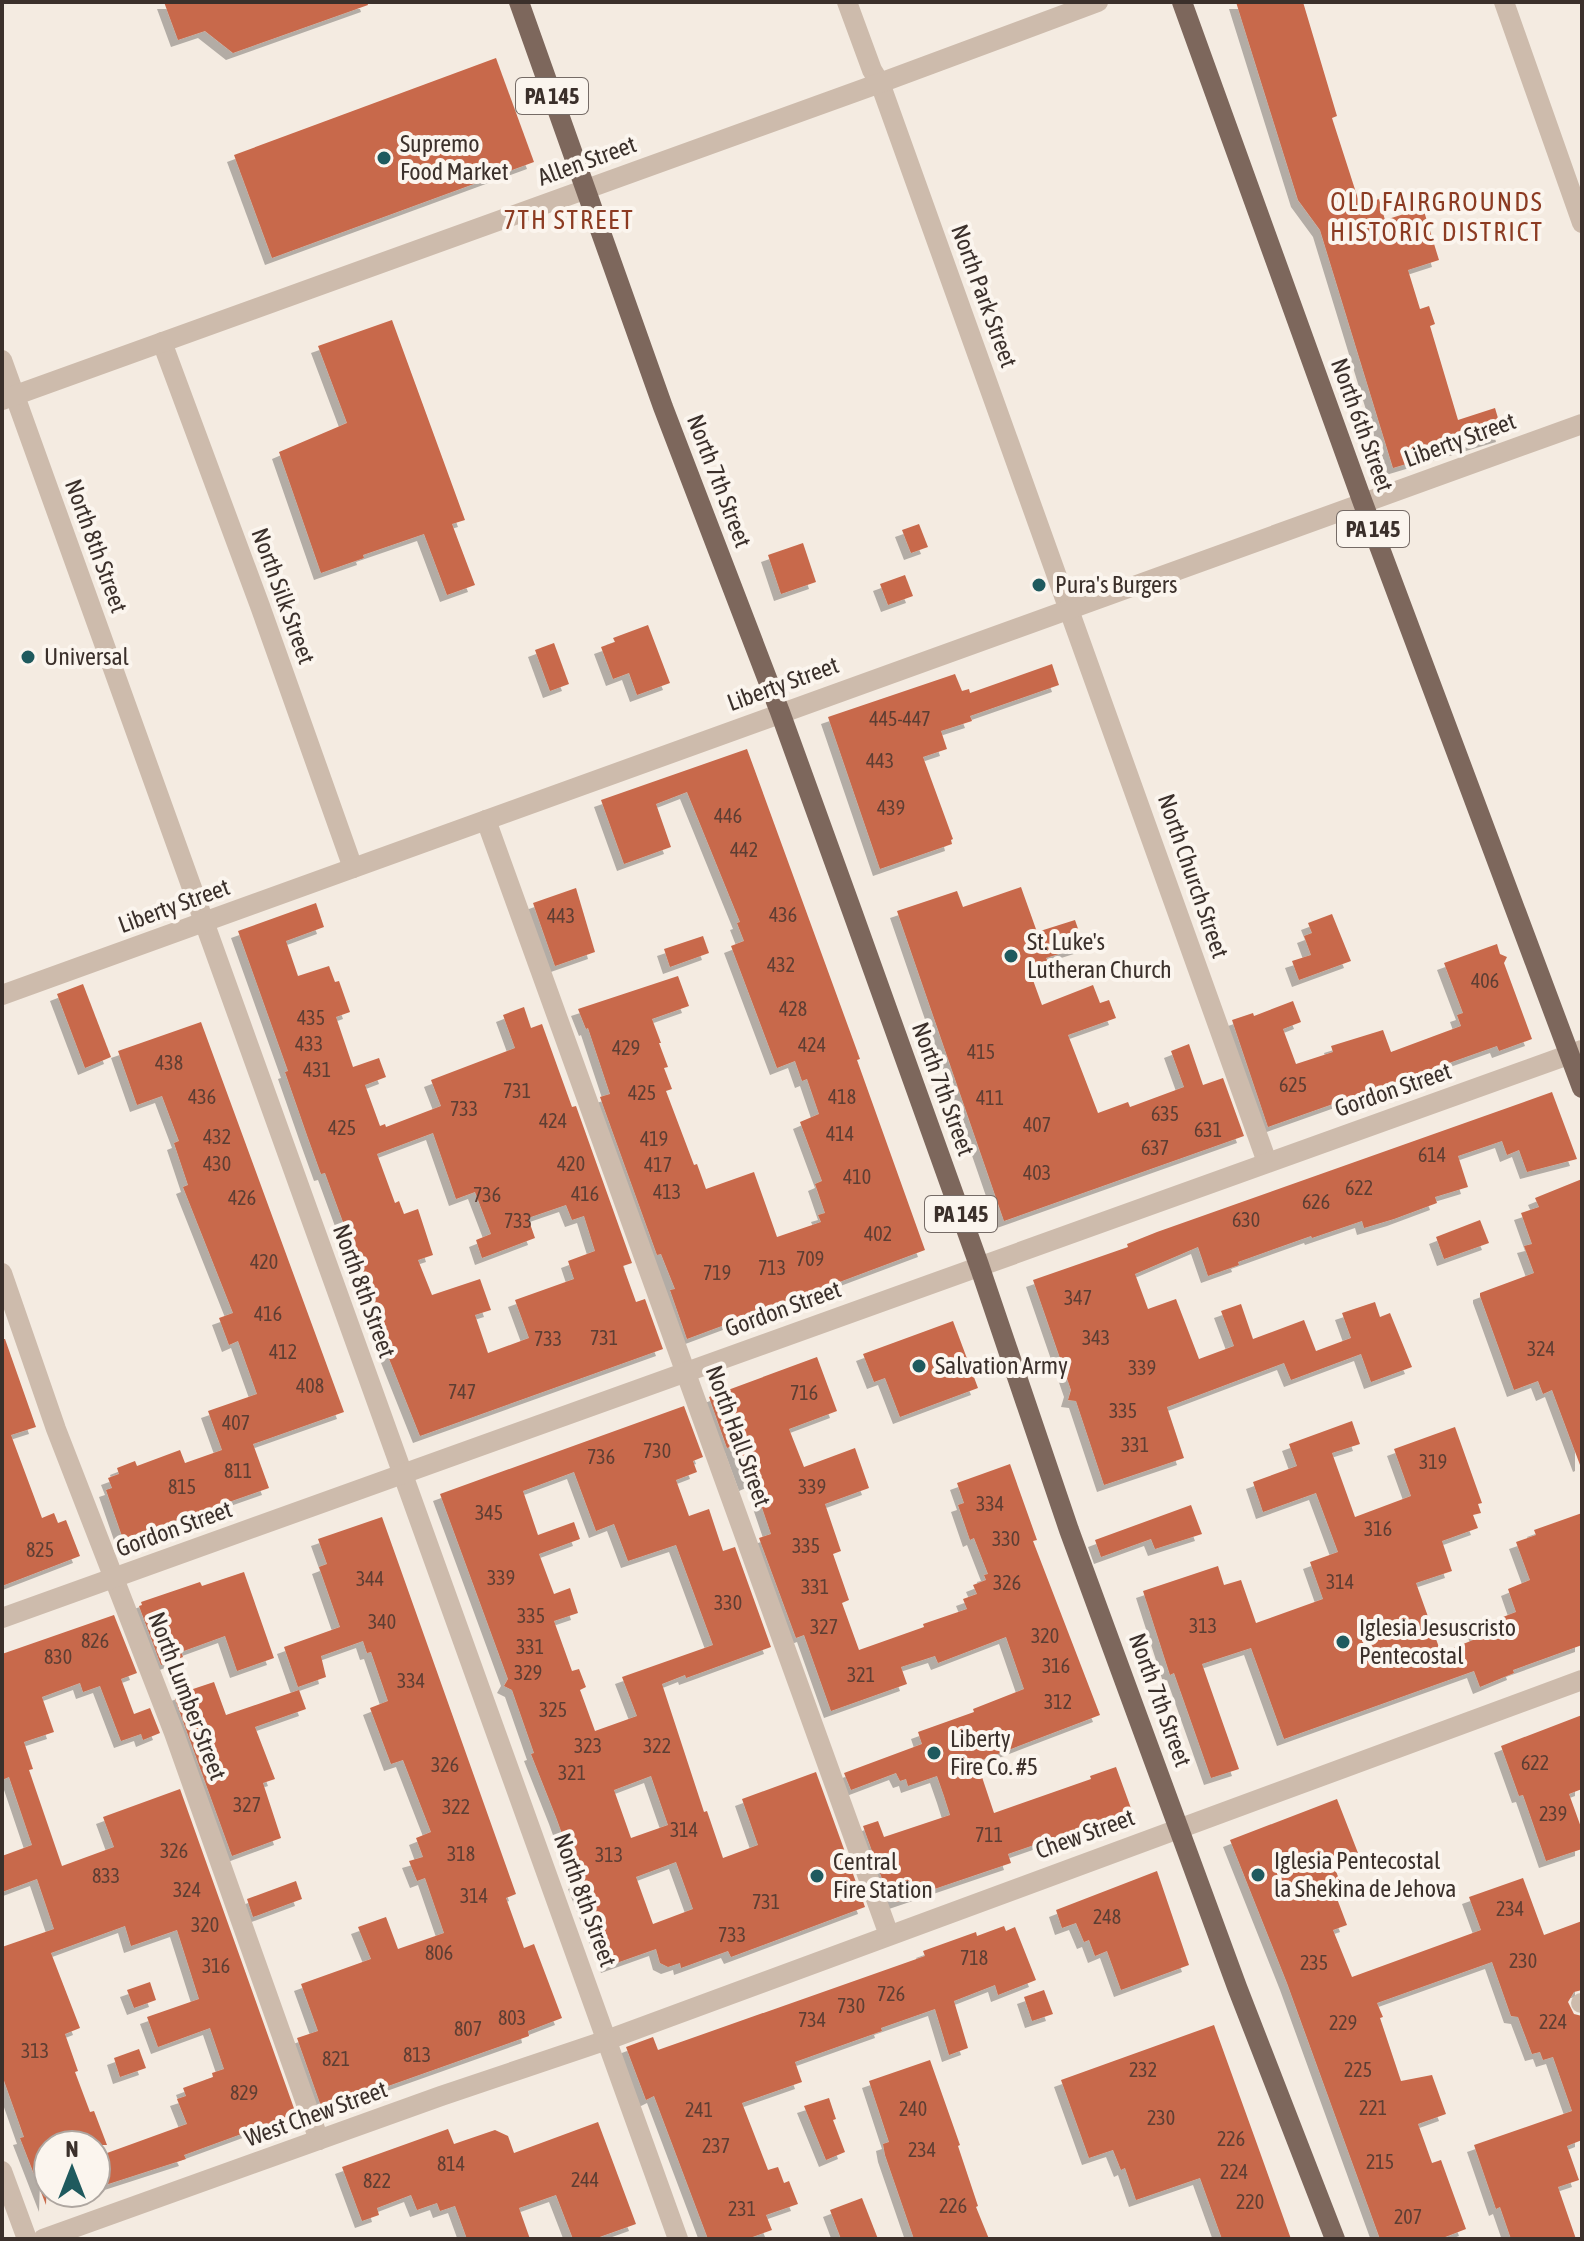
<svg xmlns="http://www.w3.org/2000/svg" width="1584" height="2241" font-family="'Asap Condensed',sans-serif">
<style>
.building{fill:#c8694b;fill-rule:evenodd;filter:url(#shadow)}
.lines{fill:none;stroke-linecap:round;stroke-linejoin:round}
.minor{stroke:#cdbbac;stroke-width:20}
.major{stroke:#7d675c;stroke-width:20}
.poi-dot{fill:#1f5a5e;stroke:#fbf5ee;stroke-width:3}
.labels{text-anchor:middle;stroke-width:8;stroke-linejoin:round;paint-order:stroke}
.number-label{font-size:20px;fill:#5e3e33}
.shield{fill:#fbf5ee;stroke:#756b66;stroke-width:2}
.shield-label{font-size:22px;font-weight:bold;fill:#3b302b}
.poi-label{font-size:24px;fill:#3b302b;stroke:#fbf5ee;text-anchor:start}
.street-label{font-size:24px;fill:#3b302b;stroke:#fbf5ee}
.neighbourhood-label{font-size:26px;letter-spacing:2px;fill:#8c3b22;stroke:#fbf5ee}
</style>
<defs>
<filter id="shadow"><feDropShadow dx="-7" dy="7" stdDeviation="0" flood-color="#0004"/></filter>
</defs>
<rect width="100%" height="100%" fill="#f4ebe1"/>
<!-- building -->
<g class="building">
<path d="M164,2H367L368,5L233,53L205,31L178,40Z"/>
<path d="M1236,2H1303L1337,116L1332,118L1360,205L1379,199L1385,220L1423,208L1439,260L1408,270L1420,309L1429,306L1435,324L1430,326L1458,420L1495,408L1503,435L1393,468L1320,230L1298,200Z"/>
<path d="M496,58L534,162L272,258L234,155Z"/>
<path d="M392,320L465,520L452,524L475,585L447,595L424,534L363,555L364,558L321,573L279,452L347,423L318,346Z"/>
<path d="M919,524L928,547L911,553L902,530Z"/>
<path d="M803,543L816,582L781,594L768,555Z"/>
<path d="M905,575L913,596L888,605L880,584Z"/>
<path d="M648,625L670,683L637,695L629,673L613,679L601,647L615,642L613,638Z"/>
<path d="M554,643L569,684L550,691L535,650Z"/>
<path d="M1052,664L1059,685L970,716L972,721L941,731L947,749L923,757L953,839L951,840L952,844L880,869L828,717L955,674L962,691L969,689L970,693Z"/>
<path d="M747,749L860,1059L857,1060L925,1250L687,1339L670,1290L675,1289L661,1254L657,1255L600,1097L610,1094L588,1028L586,1029L578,1009L678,976L689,1006L652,1019L661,1043H659L668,1067L664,1068L672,1089L666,1091L694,1165L697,1164L706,1189L754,1172L777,1237L821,1222L818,1215L825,1213L815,1184L822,1181L800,1122L819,1114L807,1079L802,1081L795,1061L777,1068L731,946L744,941L737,923L740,922L687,792L656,804L671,847L624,864L601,800Z"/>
<path d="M1021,887L1037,932L1075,920L1084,946L1046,958L1048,962L1029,969L1042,1005L1093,985L1100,1003L1109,1000L1116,1018L1068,1035L1098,1113L1128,1102L1130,1107L1184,1087L1171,1051L1189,1044L1203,1085L1223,1078L1244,1136L1004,1221L897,911L957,891L963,907Z"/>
<path d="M576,888L595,952L555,966L533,903Z"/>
<path d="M316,903L324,927L286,941L298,976L329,966L335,982L339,981L350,1012L336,1017L353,1067L379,1058L386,1077L365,1085L380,1126L385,1124L386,1127L441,1106L431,1080L515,1048L503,1015L524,1007L531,1028L542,1024L572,1107L576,1106L632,1263L623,1266L636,1302L645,1299L663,1349L420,1436L384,1346L375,1309L325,1173L321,1174L308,1138L285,1072L288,1071L238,931ZM433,1133L456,1199L475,1192L491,1234L476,1240L482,1258L535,1238L528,1218L566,1205L572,1220L584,1216L595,1251L568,1261L574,1279L515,1300L529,1338L488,1353L475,1315L491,1310L480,1279L432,1295L418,1260L433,1255L418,1209L404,1214L399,1201L395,1203L377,1154Z"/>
<path d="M1332,914L1351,961L1299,980L1292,961L1311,955L1304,936L1312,933L1308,923Z"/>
<path d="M703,936L709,953L670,967L664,949Z"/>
<path d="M1497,944L1500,954L1507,957L1504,963L1532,1039L1499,1051L1497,1046L1268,1127L1232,1020L1253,1013L1254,1016L1293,1001L1301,1022L1283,1029L1296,1064L1333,1052L1331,1046L1383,1030L1391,1052L1461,1026L1457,1015L1463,1013L1444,963Z"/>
<path d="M83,984L111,1057L85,1068L57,994Z"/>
<path d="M201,1022L344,1412L253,1444L269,1488L123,1539L106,1490L112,1488L108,1478L119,1474L117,1468L135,1461L137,1466L180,1450L185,1463L222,1450L208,1411L257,1394L238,1341L229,1345L219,1318L233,1313L183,1187L188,1185L174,1143L179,1141L162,1096L137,1105L118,1051Z"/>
<path d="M1552,1092L1577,1159L1527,1172L1519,1150L1507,1155L1502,1141L1458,1156L1468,1187L1435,1197L1437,1203L1394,1219L1364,1228L1362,1221L1312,1238L1311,1236L1238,1262L1239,1265L1208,1276L1198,1247L1135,1274L1148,1309L1176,1299L1199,1359L1234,1346L1221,1311L1241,1304L1253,1339L1304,1320L1316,1351L1351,1338L1342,1313L1375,1302L1380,1317L1390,1313L1412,1367L1371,1382L1361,1354L1291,1380L1284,1363L1167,1407L1184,1458L1104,1485L1076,1401L1068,1400L1071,1390L1033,1280L1128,1247L1127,1244L1157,1232Z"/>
<path d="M1582,1179V1464L1580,1465L1552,1390L1543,1394L1538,1381L1514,1390L1480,1296V1293L1534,1273L1524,1246L1532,1244L1521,1213L1539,1207L1535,1198Z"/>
<path d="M1480,1220L1489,1243L1444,1259L1436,1237Z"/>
<path d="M953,1321L978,1388L900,1417L885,1378L874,1382L863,1354Z"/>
<path d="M2,1339H5L36,1427L11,1435L42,1518L54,1513L58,1523L66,1520L80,1556L2,1586Z"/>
<path d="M817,1357L837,1411L789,1429L804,1467L855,1448L869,1488L825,1504L841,1551L833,1554L849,1600L842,1603L859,1650L924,1627L923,1624L967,1609L963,1599L977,1594L973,1585L986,1580L984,1575L988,1574L974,1538L970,1540L958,1505L964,1503L957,1483L1010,1464L1037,1540L1033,1541L1100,1715L977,1762L994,1813L1091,1779L1090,1776L1116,1767L1132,1811L1008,1854L1011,1863L896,1902L894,1897L889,1898L863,1826L878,1821L884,1837L950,1815L944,1796L937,1776L908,1786L906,1779L900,1781L896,1773L851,1790L844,1773L922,1744L918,1732L974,1712L973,1709L1024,1689L1006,1637L938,1663L935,1656L901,1667L907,1684L831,1711L804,1635L796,1638L759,1538L771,1534L753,1481L746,1484L732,1446L727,1448L709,1397Z"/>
<path d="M684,1406L703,1457L693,1461L697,1472L676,1480L689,1516L709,1509L723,1551L735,1547L771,1647L700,1673L686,1678L685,1675L662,1684L704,1812L707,1811L723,1858L758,1845L742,1799L816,1772L865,1907L731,1957L728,1951L681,1968L680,1963L668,1967L660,1963L656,1949L608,1966L575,1882L579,1881L556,1817L531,1754L534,1753L512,1690L504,1686L508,1679L440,1494ZM574,1472L596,1531L614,1524L628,1561L676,1545L713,1645L622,1677L637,1716L595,1731L580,1690L586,1687L579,1669L572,1671L554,1621L578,1613L570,1588L554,1594L539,1554L580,1539L574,1522L538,1535L523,1491ZM651,1776L668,1825L631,1838L614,1790ZM676,1862L693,1909L653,1924L636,1877Z"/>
<path d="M1352,1421L1360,1444L1332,1453L1355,1517L1411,1496L1394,1449L1455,1427L1482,1503L1478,1504L1481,1513L1473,1515L1478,1528L1442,1541L1452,1571L1416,1583L1441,1653L1478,1638L1474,1628L1516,1612L1508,1589L1530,1580L1516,1542L1536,1535L1534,1530L1582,1513V1645L1513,1670L1514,1673L1480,1687L1474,1671L1284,1739L1251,1648L1202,1664L1239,1769L1211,1778L1174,1673L1170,1675L1143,1591L1218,1566L1224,1585L1241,1580L1256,1623L1323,1599L1310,1562L1338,1552L1316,1493L1263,1512L1253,1482L1297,1466L1289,1444Z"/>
<path d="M1191,1505L1202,1534L1155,1549L1151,1539L1101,1557L1095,1540Z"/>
<path d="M382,1517L516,1894L506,1898L524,1948L534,1944L562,2018L528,2031L529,2036L326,2108L324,2104L321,2106L297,2038L318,2031L301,1984L371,1959L358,1927L386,1917L398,1949L444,1933L425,1878L417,1881L409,1861L423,1857L416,1838L431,1832L403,1760L391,1764L370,1708L388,1701L371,1652L367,1653L363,1641L321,1656L326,1677L298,1687L284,1647L340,1627L319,1567L327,1564L318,1539Z"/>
<path d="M244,1572L274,1658L237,1671L225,1636L181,1652L183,1657L161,1665L139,1606L142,1605L141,1602L200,1582L202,1586Z"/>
<path d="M114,1615L137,1673L121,1679L134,1714L150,1708L160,1733L143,1740L141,1734L121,1741L100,1686L83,1692L80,1683L42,1697L54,1732L24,1742L33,1769L29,1770L62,1866L114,1847L103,1817L180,1789L296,2114L184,2155L186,2159L96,2188V2157L187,2124L177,2099L186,2096L183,2088L213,2077L212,2073L224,2069L210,2028L158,2047L147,2017L199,1999L177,1930L131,1946L125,1926L51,1953L80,2028L65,2034L78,2071L75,2072L90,2112L94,2111L107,2145H48L46,2205L20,2138L24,2137L2,2075V1947L54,1929L37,1879L2,1892V1856L32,1845L9,1777L2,1780V1654Z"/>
<path d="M214,1682L226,1715L299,1690L306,1709L255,1727L275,1779L263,1783L281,1838L232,1856L175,1699L179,1697L178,1694Z"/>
<path d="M1582,1715V1789L1569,1794L1582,1830V1849L1546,1861L1523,1795L1519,1796L1501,1746Z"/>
<path d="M1337,1799L1358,1853L1333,1863L1344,1893L1336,1896L1347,1925L1333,1930L1352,1977L1481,1930L1469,1897L1523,1878L1544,1935L1582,1921V1990L1574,1992L1568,2002L1574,2014L1582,2016V2140L1567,2146L1579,2180L1558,2187L1576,2239H1511L1500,2207L1496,2209L1474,2145L1572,2111L1553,2057L1543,2060L1540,2052L1532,2054L1518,2017L1511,2016L1492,1962L1377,2003L1383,2017L1380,2018L1401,2081L1432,2075L1446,2114L1418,2124L1432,2163L1441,2160L1466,2229L1440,2239H1380L1287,1983L1230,1840Z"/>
<path d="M1157,1871L1189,1965L1121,1990L1107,1951L1095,1956L1089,1940L1084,1942L1076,1923L1062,1928L1056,1910Z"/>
<path d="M296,1881L302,1899L253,1917L247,1899Z"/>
<path d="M1004,1926L1006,1931L1015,1927L1036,1980L998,1995L995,1985L954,2001L968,2048L949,2055L935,2009L881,2028L882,2031L795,2062L802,2082L742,2103L768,2170L778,2167L784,2183L789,2181L798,2204L766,2215L772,2230L747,2239H708L654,2096L646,2100L626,2047L653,2037L658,2050L925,1956L923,1951L976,1932L977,1936Z"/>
<path d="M150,1982L156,2000L134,2008L127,1990Z"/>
<path d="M1044,1990L1053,2014L1032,2021L1024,1997Z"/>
<path d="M1214,2025L1257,2144L1291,2239H1222L1200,2178L1136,2200L1125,2168L1121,2170L1113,2150L1089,2158L1061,2080Z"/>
<path d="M139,2049L146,2068L120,2077L114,2058Z"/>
<path d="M930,2060L960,2145L958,2146L978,2206L976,2207L989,2239H914L885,2155L883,2144L889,2142L869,2081Z"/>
<path d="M829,2098L836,2119L833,2120L845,2152L826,2160L804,2106Z"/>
<path d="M598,2122L636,2224L594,2239H573L556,2195L519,2208L530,2239H467L455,2206L440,2211L437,2203L417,2210L411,2195L377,2208L379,2215L362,2221L342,2167L448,2129L454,2144L495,2130L508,2136L514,2153Z"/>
<path d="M862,2198L878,2239H841L830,2210Z"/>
</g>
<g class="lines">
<!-- minor -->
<g class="minor">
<path d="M847,2L872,70L880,83L1267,1162"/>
<path d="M1504,2L1582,223"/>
<path d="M162,342L260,606L353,868"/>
<path d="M2,360L678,2239"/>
<path d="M2,400L880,83L1098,2"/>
<path d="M486,820L889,1935"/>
<path d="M2,995L1582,424"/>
<path d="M2,1273L56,1429L174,1733L319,2140"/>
<path d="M2,1618L1582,1050"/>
<path d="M1581,2003H1582"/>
<path d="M2,2171L27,2239"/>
<path d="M43,2239L441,2096L607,2040L1582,1680"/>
</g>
<!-- major -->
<g class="major">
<path d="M519,2L663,407L780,712L852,911L979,1265L1069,1530L1237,1987L1335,2239"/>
<path d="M1182,2L1363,503L1582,1088"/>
</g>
</g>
<!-- markers -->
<g class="poi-dot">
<circle cx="384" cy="158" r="8"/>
<circle cx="1039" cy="585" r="8"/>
<circle cx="28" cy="657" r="8"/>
<circle cx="1011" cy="956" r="8"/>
<circle cx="919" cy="1366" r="8"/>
<circle cx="1343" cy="1642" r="8"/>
<circle cx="934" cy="1753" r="8"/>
<circle cx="1258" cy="1875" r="8"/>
<circle cx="817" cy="1876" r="8"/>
</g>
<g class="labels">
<!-- number labels -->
<g class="number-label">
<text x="900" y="726">445-447</text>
<text x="880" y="768">443</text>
<text x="891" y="815">439</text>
<text x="728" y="823">446</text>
<text x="744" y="857">442</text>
<text x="783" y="922">436</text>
<text x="561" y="923">443</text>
<text x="781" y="972">432</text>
<text x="1485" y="988">406</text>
<text x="793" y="1016">428</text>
<text x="311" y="1025">435</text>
<text x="309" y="1051">433</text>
<text x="812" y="1052">424</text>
<text x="626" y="1055">429</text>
<text x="981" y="1059">415</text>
<text x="169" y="1070">438</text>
<text x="317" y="1077">431</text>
<text x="1293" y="1092">625</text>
<text x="517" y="1098">731</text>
<text x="642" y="1100">425</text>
<text x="202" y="1104">436</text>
<text x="842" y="1104">418</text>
<text x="990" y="1105">411</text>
<text x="464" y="1116">733</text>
<text x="1165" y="1121">635</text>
<text x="553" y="1128">424</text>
<text x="1037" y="1132">407</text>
<text x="342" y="1135">425</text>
<text x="1208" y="1137">631</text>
<text x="840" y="1141">414</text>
<text x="217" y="1144">432</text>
<text x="654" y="1146">419</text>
<text x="1155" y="1155">637</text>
<text x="1432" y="1162">614</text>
<text x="217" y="1171">430</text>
<text x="571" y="1171">420</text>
<text x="658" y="1172">417</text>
<text x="1037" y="1180">403</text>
<text x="857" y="1184">410</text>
<text x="1359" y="1195">622</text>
<text x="667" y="1199">413</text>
<text x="585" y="1201">416</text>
<text x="487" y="1202">736</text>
<text x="242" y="1205">426</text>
<text x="1316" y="1209">626</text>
<text x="1246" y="1227">630</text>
<text x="518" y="1228">733</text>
<text x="878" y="1241">402</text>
<text x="810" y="1266">709</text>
<text x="264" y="1269">420</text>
<text x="772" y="1275">713</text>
<text x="717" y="1280">719</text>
<text x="1078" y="1305">347</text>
<text x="268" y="1321">416</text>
<text x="604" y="1345">731</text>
<text x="1096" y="1345">343</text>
<text x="548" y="1346">733</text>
<text x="1541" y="1356">324</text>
<text x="283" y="1359">412</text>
<text x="1142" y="1375">339</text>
<text x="310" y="1393">408</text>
<text x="462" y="1399">747</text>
<text x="804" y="1400">716</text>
<text x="1123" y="1418">335</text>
<text x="236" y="1430">407</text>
<text x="1135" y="1452">331</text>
<text x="657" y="1458">730</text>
<text x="601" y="1464">736</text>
<text x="1433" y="1469">319</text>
<text x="238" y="1478">811</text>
<text x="182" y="1494">815</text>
<text x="812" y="1494">339</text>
<text x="990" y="1511">334</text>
<text x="489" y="1520">345</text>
<text x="1378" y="1536">316</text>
<text x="1006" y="1546">330</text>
<text x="806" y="1553">335</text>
<text x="40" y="1557">825</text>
<text x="501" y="1585">339</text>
<text x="370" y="1586">344</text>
<text x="1340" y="1589">314</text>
<text x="1007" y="1590">326</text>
<text x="815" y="1594">331</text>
<text x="728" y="1610">330</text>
<text x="531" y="1623">335</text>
<text x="382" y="1629">340</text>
<text x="1203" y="1633">313</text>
<text x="824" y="1634">327</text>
<text x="1045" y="1643">320</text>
<text x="95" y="1648">826</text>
<text x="530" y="1654">331</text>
<text x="58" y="1664">830</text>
<text x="1056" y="1673">316</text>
<text x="528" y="1680">329</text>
<text x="861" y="1682">321</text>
<text x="411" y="1688">334</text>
<text x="1058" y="1709">312</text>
<text x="553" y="1717">325</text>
<text x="588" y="1753">323</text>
<text x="657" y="1753">322</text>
<text x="1535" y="1770">622</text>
<text x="445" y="1772">326</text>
<text x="572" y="1780">321</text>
<text x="247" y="1812">327</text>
<text x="456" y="1814">322</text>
<text x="1553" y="1821">239</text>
<text x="684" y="1837">314</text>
<text x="989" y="1842">711</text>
<text x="174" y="1858">326</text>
<text x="461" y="1861">318</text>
<text x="609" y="1862">313</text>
<text x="106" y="1883">833</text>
<text x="187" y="1897">324</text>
<text x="474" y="1903">314</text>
<text x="766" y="1909">731</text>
<text x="1510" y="1916">234</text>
<text x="1107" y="1924">248</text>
<text x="205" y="1932">320</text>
<text x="732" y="1942">733</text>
<text x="439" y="1960">806</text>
<text x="974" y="1965">718</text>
<text x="1523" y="1968">230</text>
<text x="1314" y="1970">235</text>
<text x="216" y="1973">316</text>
<text x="891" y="2001">726</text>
<text x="851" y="2013">730</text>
<text x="512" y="2025">803</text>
<text x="812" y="2027">734</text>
<text x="1553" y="2029">224</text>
<text x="1343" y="2030">229</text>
<text x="468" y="2036">807</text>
<text x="35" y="2058">313</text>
<text x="417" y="2062">813</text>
<text x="336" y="2066">821</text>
<text x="1143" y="2077">232</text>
<text x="1358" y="2077">225</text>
<text x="244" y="2100">829</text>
<text x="1373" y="2115">221</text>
<text x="913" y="2116">240</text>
<text x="699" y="2117">241</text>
<text x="1161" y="2125">230</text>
<text x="1231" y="2146">226</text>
<text x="716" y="2153">237</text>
<text x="922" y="2157">234</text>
<text x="1380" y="2169">215</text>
<text x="451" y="2171">814</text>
<text x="1234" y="2179">224</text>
<text x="585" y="2187">244</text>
<text x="377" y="2188">822</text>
<text x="1250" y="2209">220</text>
<text x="953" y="2213">226</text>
<text x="742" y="2216">231</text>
<text x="1408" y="2224">207</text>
</g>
<!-- shield labels -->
<g class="shield">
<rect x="516" y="78" width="72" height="36" rx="6"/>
<rect x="1337" y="511" width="72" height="36" rx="6"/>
<rect x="925" y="1196" width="72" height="36" rx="6"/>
</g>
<g class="shield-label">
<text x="552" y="104">PA 145</text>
<text x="1373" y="537">PA 145</text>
<text x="961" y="1222">PA 145</text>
</g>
<!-- poi labels -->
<g class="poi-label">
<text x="400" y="152">Supremo<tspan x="400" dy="28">Food Market</tspan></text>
<text x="1055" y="593">Pura's Burgers</text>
<text x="44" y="665">Universal</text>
<text x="1027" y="950">St. Luke's<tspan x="1027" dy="28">Lutheran Church</tspan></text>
<text x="935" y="1374">Salvation Army</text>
<text x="1359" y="1636">Iglesia Jesuscristo<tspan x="1359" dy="28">Pentecostal</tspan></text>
<text x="950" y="1747">Liberty<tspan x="950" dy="28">Fire Co. #5</tspan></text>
<text x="1274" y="1869">Iglesia Pentecostal<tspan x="1274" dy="28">la Shekina de Jehova</tspan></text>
<text x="833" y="1870">Central<tspan x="833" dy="28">Fire Station</tspan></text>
</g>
<!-- street labels -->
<g class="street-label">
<text transform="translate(587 161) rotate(-20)" y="8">Allen Street</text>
<text transform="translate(984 296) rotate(70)" y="8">North Park Street</text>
<text transform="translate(1362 425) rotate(70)" y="8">North 6th Street</text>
<text transform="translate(1460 440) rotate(-20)" y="8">Liberty Street</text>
<text transform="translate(719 481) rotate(69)" y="8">North 7th Street</text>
<text transform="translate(96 546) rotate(70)" y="8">North 8th Street</text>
<text transform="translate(283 596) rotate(70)" y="8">North Silk Street</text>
<text transform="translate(783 684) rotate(-20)" y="8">Liberty Street</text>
<text transform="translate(1193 876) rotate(71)" y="8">North Church Street</text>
<text transform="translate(174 906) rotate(-20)" y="8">Liberty Street</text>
<text transform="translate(943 1089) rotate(70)" y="8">North 7th Street</text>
<text transform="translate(1393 1090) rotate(-19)" y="8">Gordon Street</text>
<text transform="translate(364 1291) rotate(70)" y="8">North 8th Street</text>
<text transform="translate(783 1309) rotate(-20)" y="8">Gordon Street</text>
<text transform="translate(738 1436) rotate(70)" y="8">North Hall Street</text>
<text transform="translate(174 1529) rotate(-20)" y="8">Gordon Street</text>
<text transform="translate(187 1696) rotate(69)" y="8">North Lumber Street</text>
<text transform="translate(1160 1700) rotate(70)" y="8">North 7th Street</text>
<text transform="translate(1085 1834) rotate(-20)" y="8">Chew Street</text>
<text transform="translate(585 1900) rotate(70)" y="8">North 8th Street</text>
<text transform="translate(316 2114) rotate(-20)" y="8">West Chew Street</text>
</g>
<!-- neighbourhood labels -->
<g class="neighbourhood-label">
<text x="1437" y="211">OLD FAIRGROUNDS<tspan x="1437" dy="30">HISTORIC DISTRICT</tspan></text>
<text x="569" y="229">7TH STREET</text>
</g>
</g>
<!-- border -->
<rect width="1584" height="2241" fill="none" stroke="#3b302b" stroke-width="8"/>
<!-- north arrow -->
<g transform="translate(72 2169)"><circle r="38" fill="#fbf5ee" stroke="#aea6a0" stroke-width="2"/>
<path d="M0-6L14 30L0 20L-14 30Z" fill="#1f5a5e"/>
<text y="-12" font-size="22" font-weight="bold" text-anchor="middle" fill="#3b302b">N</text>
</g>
</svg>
